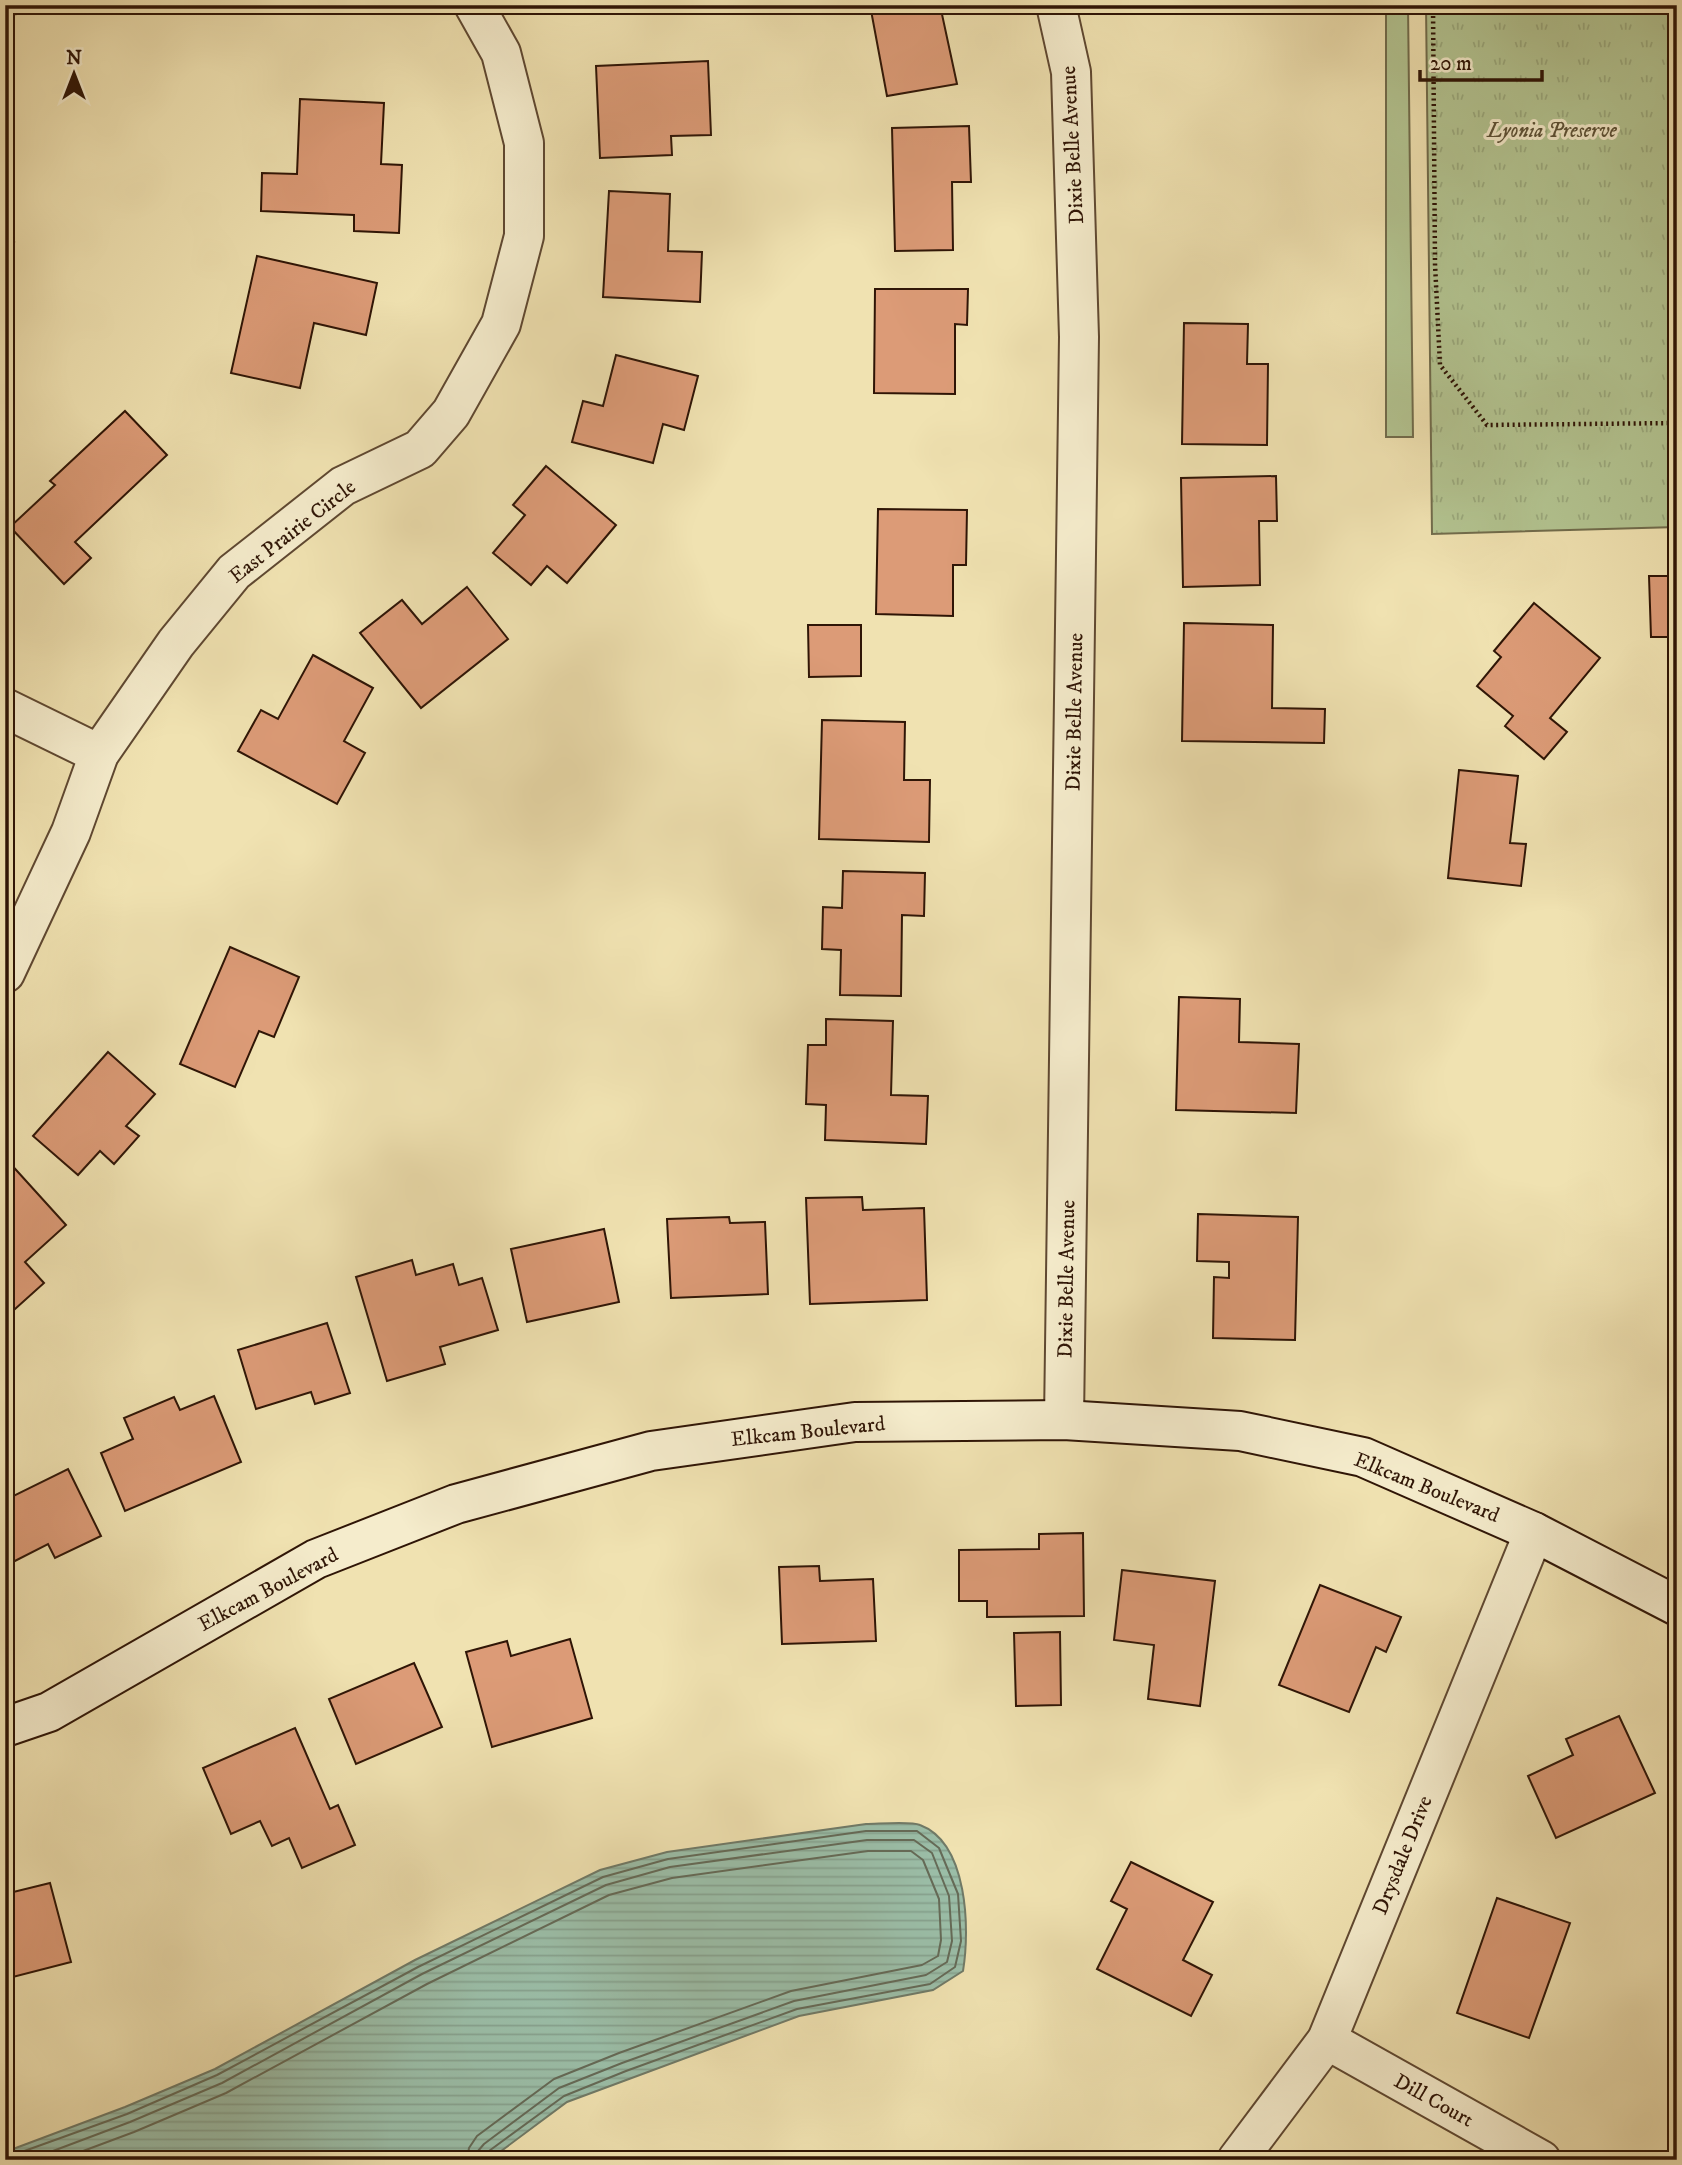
<svg xmlns="http://www.w3.org/2000/svg" width="1682" height="2165" font-family="'IM FELL DW Pica',serif">
<style>
.grass{fill:#b3c491;stroke:#716c4c;stroke-width:2}
.park{fill:url(#park-tufts);stroke:#716c4c;stroke-width:2}
.water{fill:url(#water-rules);stroke:#707a67;stroke-width:2}
.lines{fill:none;stroke-linecap:round;stroke-linejoin:round}
.shore{stroke:#656a57;stroke-width:2}
.building{fill:#dc9b77;stroke:#2f1506;stroke-width:2}
.street-casing{stroke:#5f4831;stroke-width:42}
.secondary-casing{stroke:#2f1506;stroke-width:42}
.path{stroke:#2f1506;stroke-width:4.5;stroke-dasharray:2 3.5;stroke-linecap:butt}
.street{stroke:#f5eccc;stroke-width:38}
.secondary{stroke:#f5eccc;stroke-width:38}
.labels{text-anchor:middle;stroke-width:6;stroke-linejoin:round;paint-order:stroke}
.park-label{font-size:21px;font-style:italic;fill:#5d5237;stroke:#f5eccc}
.street-label{font-size:21px;fill:#2f1506;stroke:#f5eccc}
</style>
<defs>
<pattern id="park-tufts" width="24" height="20" patternUnits="userSpaceOnUse" patternTransform="scale(1.75)"><rect width="24" height="20" fill="#b3c491"/><path d="M3 7l-1-3M5 7V3M7 7l1-3M15 17l-1-3M17 17v-4M19 17l1-3" fill="none" stroke="#9aa87c"/></pattern>
<pattern id="water-rules" width="6" height="5" patternUnits="userSpaceOnUse" patternTransform="scale(1.75)"><rect width="6" height="5" fill="#9bbea8"/><path d="M0 2.5h6" fill="none" stroke="#86a28f"/></pattern>
</defs>
<rect width="100%" height="100%" fill="#f0e2b1"/>
<filter id="stains"><feTurbulence type="fractalNoise" baseFrequency=".00286" numOctaves="4"/><feColorMatrix values="0 0 0 0 .2 0 0 0 0 .09 0 0 0 0 .02 0 0 0 .5 -.17"/></filter>
<radialGradient id="worn" r=".72"><stop offset=".6" stop-color="#630" stop-opacity="0"/><stop offset="1" stop-color="#630" stop-opacity=".3"/></radialGradient>
<!-- grass -->
<path class="grass" d="M1386,5H1408L1413,437H1386Z"/>
<!-- park -->
<path class="park" d="M1426,5H1677V527L1432,534Z"/>
<!-- water -->
<path class="water" d="M866,1824C878,1824 911,1821 920,1825C968,1843 970,1929 963,1971L933,1990L799,2016L567,2102L489,2160H5V2152L125,2107L215,2069L415,1960L600,1870L667,1852Z"/>
<g class="lines">
<!-- shore -->
<g class="shore">
<path d="M5,2158L127,2114L217,2075L418,1967L603,1877L668,1859L866,1831H917L939,1848L958,1894L961,1941L955,1967L930,1984L797,2009L626,2071L564,2096L489,2151L486,2160"/>
<path d="M29,2160L130,2122L222,2083L422,1974L606,1885L670,1867L867,1840H914L932,1853L949,1896L952,1941L947,1962L926,1975L794,2001L622,2063L559,2088L484,2144L478,2151L477,2160"/>
<path d="M59,2160L134,2132L226,2093L427,1984L609,1895L672,1878L868,1851H911L923,1860L939,1899L941,1940L938,1956L922,1965L791,1991L619,2053L554,2079L477,2136L469,2148L467,2160"/>
</g>
</g>
<!-- building -->
<g class="building">
<path d="M8,5H27L16,14Z"/>
<path d="M870,5H940L957,84L887,96Z"/>
<path d="M708,61L711,135L671,136L672,155L600,158L596,66Z"/>
<path d="M300,99L384,103L381,164L402,165L399,233L354,231V215L261,211L262,173L297,174Z"/>
<path d="M969,126L971,182H952L953,250L895,251L892,128Z"/>
<path d="M609,191L670,194L668,251L702,252L700,302L603,297Z"/>
<path d="M5,232L14,242L5,250Z"/>
<path d="M257,256L377,283L366,335L314,323L300,388L231,373Z"/>
<path d="M875,289H968L967,325L955,324V394L874,393Z"/>
<path d="M1184,323L1248,324L1247,364H1268L1267,445L1182,444Z"/>
<path d="M616,355L698,376L684,430L663,424L653,463L572,442L583,401L603,406Z"/>
<path d="M125,411L167,455L75,542L91,558L64,584L10,527L55,485L50,481Z"/>
<path d="M546,466L616,525L567,583L547,566L531,585L493,553L525,515L513,505Z"/>
<path d="M1276,476L1277,521H1259L1260,585L1183,587L1181,478Z"/>
<path d="M878,509L967,510L966,565H953V616L876,614Z"/>
<path d="M1649,576H1677V637H1651Z"/>
<path d="M467,587L508,639L421,708L360,633L402,600L422,624Z"/>
<path d="M1534,603L1600,658L1550,718L1567,732L1544,759L1505,726L1513,716L1477,686L1501,657L1494,651Z"/>
<path d="M1184,623L1273,625L1272,708L1325,709L1324,743L1182,741Z"/>
<path d="M808,625H861V676L809,677Z"/>
<path d="M313,655L373,688L344,741L365,753L337,804L238,751L261,710L278,719Z"/>
<path d="M822,720L905,722L904,780H930L929,842L819,839Z"/>
<path d="M1459,770L1518,776L1510,843L1526,844L1521,886L1448,878Z"/>
<path d="M843,871L925,873L924,916L902,915L901,996L840,995L841,950L822,949L823,907L842,908Z"/>
<path d="M230,947L299,977L274,1037L259,1031L235,1087L180,1064Z"/>
<path d="M1179,997L1240,999L1239,1042L1299,1044L1296,1113L1176,1110Z"/>
<path d="M826,1019L893,1021L891,1095L928,1096L926,1144L825,1140L826,1105L806,1104L808,1045H826Z"/>
<path d="M108,1052L155,1094L126,1126L139,1136L114,1164L100,1151L78,1175L33,1136Z"/>
<path d="M8,1161L66,1225L25,1262L44,1283L5,1318V1163Z"/>
<path d="M862,1197L863,1210L924,1208L927,1300L810,1304L806,1198Z"/>
<path d="M1198,1214L1298,1217L1295,1340L1213,1338L1214,1277L1229,1278V1262L1197,1261Z"/>
<path d="M729,1217L730,1223L765,1222L768,1294L671,1298L667,1219Z"/>
<path d="M604,1229L619,1302L527,1322L511,1249Z"/>
<path d="M412,1260L416,1275L453,1264L459,1285L482,1278L498,1330L440,1347L445,1364L387,1381L356,1277Z"/>
<path d="M327,1323L350,1393L315,1404L311,1392L256,1409L238,1350Z"/>
<path d="M214,1396L241,1462L125,1511L101,1453L133,1439L124,1418L174,1397L180,1410Z"/>
<path d="M68,1469L101,1536L55,1558L48,1544L5,1566V1500Z"/>
<path d="M1083,1533L1084,1616L987,1617V1601H959V1550L1039,1549V1534Z"/>
<path d="M819,1566L820,1581L873,1579L876,1641L782,1644L779,1567Z"/>
<path d="M1122,1570L1215,1581L1200,1706L1148,1699L1154,1645L1114,1640Z"/>
<path d="M1320,1585L1401,1617L1386,1652L1376,1647L1349,1712L1279,1685Z"/>
<path d="M1060,1632L1061,1705L1016,1706L1014,1633Z"/>
<path d="M570,1639L592,1718L492,1747L466,1652L507,1641L511,1656Z"/>
<path d="M414,1663L442,1727L356,1764L329,1699Z"/>
<path d="M1619,1716L1655,1793L1556,1838L1528,1776L1573,1755L1566,1739Z"/>
<path d="M295,1728L330,1809L338,1805L355,1845L302,1868L289,1838L272,1846L260,1821L231,1834L203,1768Z"/>
<path d="M1131,1862L1213,1902L1183,1960L1212,1975L1191,2016L1097,1969L1127,1909L1111,1901Z"/>
<path d="M50,1883L71,1962L5,1979V1894Z"/>
<path d="M1497,1898L1570,1923L1529,2038L1457,2013Z"/>
</g>
<g class="lines">
<defs>
<g id="street">
<path d="M1056,5L1071,72L1079,337L1064,1420"/>
<path d="M5,708L99,754"/>
<path d="M5,973L71,832L99,754L176,643L234,572L343,486L420,449L451,413L501,324L524,236V143L501,53L474,5"/>
<path d="M1327,2040L1541,2160"/>
<path d="M1237,2160L1327,2040L1534,1532"/>
</g>
<path id="secondary" d="M5,1727L49,1712L316,1559L456,1504L651,1451L855,1422L1064,1420L1240,1431L1363,1457L1534,1532L1677,1606"/>
</defs>
<!-- street casing -->
<use href="#street" class="street-casing"/>
<!-- secondary casing -->
<use href="#secondary" class="secondary-casing"/>
<!-- path -->
<path class="path" d="M1433,5L1435,264L1440,365L1487,425L1677,423"/>
<!-- street -->
<use href="#street" class="street"/>
<!-- secondary -->
<use href="#secondary" class="secondary"/>
</g>
<g class="labels">
<!-- park labels -->
<g class="park-label">
<text x="1552" y="137">Lyonia Preserve</text>
</g>
<!-- street labels -->
<g class="street-label">
<text transform="translate(1072 145) rotate(-93)" y="7">Dixie Belle Avenue</text>
<text transform="translate(292 531) rotate(-38)" y="7">East Prairie Circle</text>
<text transform="translate(1074 712) rotate(-89)" y="7">Dixie Belle Avenue</text>
<text transform="translate(1066 1279) rotate(-89)" y="7">Dixie Belle Avenue</text>
<text transform="translate(808 1431) rotate(-6)" y="7">Elkcam Boulevard</text>
<text transform="translate(1427 1487) rotate(22)" y="7">Elkcam Boulevard</text>
<text transform="translate(268 1589) rotate(-28)" y="7">Elkcam Boulevard</text>
<text transform="translate(1402 1855) rotate(-68)" y="7">Drysdale Drive</text>
<text transform="translate(1434 2100) rotate(29)" y="7">Dill Court</text>
</g>
</g>
<!-- margin -->
<rect width="1682" height="2165" fill="none" stroke="#f0e2b1" stroke-width="28"/>
<rect x="7" y="7" width="1668" height="2151" fill="none" stroke="#2f1506" stroke-width="3.5"/>
<rect x="14" y="14" width="1654" height="2137" fill="none" stroke="#2f1506" stroke-width="2"/>
<!-- north arrow -->
<g transform="translate(74 74)" stroke="#f5eccc" stroke-width="5" paint-order="stroke">
<path d="M0-5L12 26L0 18L-12 26Z" fill="#2f1506"/>
<text y="-10" font-size="19" font-weight="bold" text-anchor="middle" fill="#2f1506">N</text>
</g>
<!-- scale -->
<path d="M1420 70v10h122v-10" fill="none" stroke="#2f1506" stroke-width="3.5"/>
<text x="1430" y="70" font-size="21" fill="#2f1506" stroke="#f5eccc" stroke-width="5" paint-order="stroke">20 m</text>
<rect width="100%" height="100%" filter="url(#stains)"/>
<rect width="100%" height="100%" fill="url(#worn)"/>
</svg>
